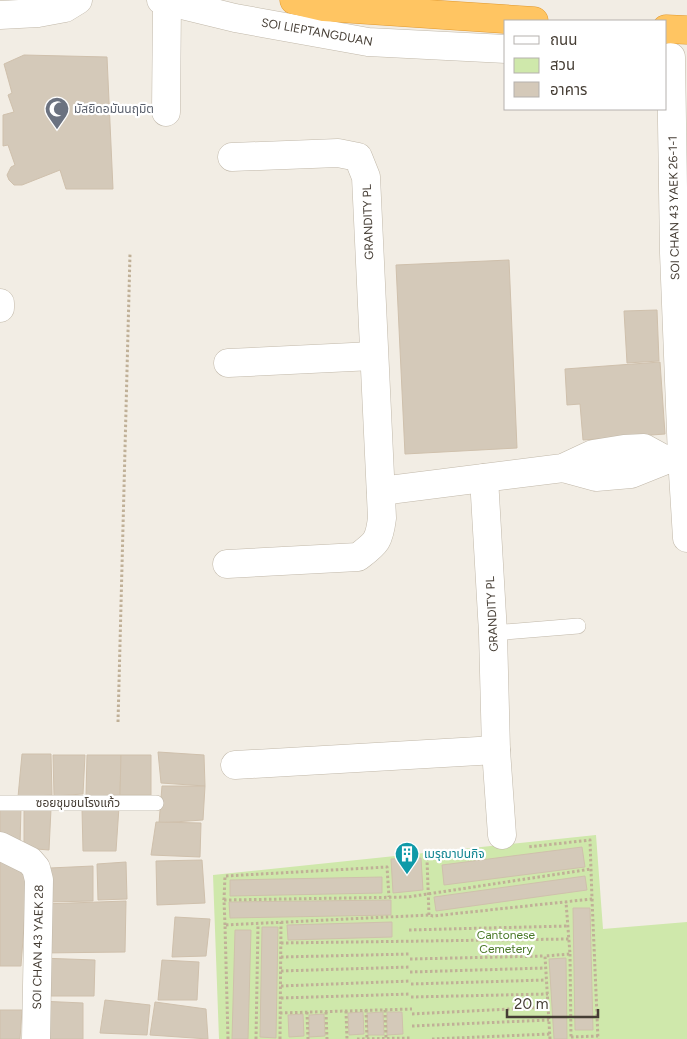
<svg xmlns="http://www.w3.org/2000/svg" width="687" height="1039" font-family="Figtree,'Noto Sans Thai',sans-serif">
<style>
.green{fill:#cfe8ab}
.building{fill:#d4c9b9;stroke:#cfc0ac}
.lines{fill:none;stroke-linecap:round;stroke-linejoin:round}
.service-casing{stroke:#c1b8a9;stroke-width:16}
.minor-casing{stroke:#c1b8a9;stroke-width:29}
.motorway-casing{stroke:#e1992f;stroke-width:29}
.path{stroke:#c0b097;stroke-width:3;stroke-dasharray:2.5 2.5;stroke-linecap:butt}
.service{stroke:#fff;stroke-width:15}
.minor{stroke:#fff;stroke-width:28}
.motorway{stroke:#ffc562;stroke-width:28}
.labels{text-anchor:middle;stroke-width:4.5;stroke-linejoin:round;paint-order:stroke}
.street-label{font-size:12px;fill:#453d34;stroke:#fff}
.worship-label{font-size:12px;fill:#5b616d;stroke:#fff;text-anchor:start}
.culture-label{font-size:12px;fill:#0d838f;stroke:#fff;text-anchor:start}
.park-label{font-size:12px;fill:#487726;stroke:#fff}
</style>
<rect width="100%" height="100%" fill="#f2ede4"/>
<!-- green -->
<path class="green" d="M596,835L603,929L687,922V1039H219L213,875Z"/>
<!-- building -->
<g class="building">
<path d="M24,55L107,57L113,189H66L60,170L22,185H14L9,180L7,175L11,167L15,165L8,145L3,146V115L14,112L8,95L12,93L4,64Z"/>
<path d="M509,260L517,448L405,454L396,265Z"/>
<path d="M657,310L659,361L627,363L624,311Z"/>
<path d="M660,362L665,434L583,440L580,404L567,405L565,369Z"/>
<path d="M158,752L204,755L205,786L161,783Z"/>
<path d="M22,754H51L52,795L18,797Z"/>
<path d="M53,755H85L83,794L54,796Z"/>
<path d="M87,755H121L120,795L86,796Z"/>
<path d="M121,755H151V795H120Z"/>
<path d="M162,786H205L203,820L159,823Z"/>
<path d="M0,806L21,807L20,847L0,843Z"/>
<path d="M119,807L116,851H83L82,809Z"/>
<path d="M51,809L49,850L24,848V810Z"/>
<path d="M156,822L201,823L200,857L151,855Z"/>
<path d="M582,847L585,867L444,885L442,865Z"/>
<path d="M0,857L28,872L21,966H0Z"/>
<path d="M421,858L423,890L393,893L391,859Z"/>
<path d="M202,860L205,903L157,905L156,861Z"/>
<path d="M126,862L127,899L98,900L97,864Z"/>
<path d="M93,866V901L48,902L50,868Z"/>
<path d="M585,876L587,890L436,911L434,897Z"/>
<path d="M382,877V893L230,896V880Z"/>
<path d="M391,900V915L230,918L229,902Z"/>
<path d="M126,901L125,952L41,953L43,904Z"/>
<path d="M573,908H590L593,1030H575Z"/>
<path d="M175,917L210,919L206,956L172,957Z"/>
<path d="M392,922V937L288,940L287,925Z"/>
<path d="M262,927H278L276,1038L260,1037Z"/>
<path d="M235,930H251L248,1039H232Z"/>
<path d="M40,958L95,960L94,996H41Z"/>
<path d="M566,958L567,1039H554L549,959Z"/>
<path d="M162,960L199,962L197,1000H158Z"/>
<path d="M105,1000L150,1005L147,1035L100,1033Z"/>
<path d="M39,1001L83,1003V1039H39Z"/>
<path d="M155,1002L206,1009L208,1039L150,1035Z"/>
<path d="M0,1010H22L20,1039H0Z"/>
<path d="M363,1012L364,1034L349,1035L348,1013Z"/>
<path d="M383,1012L384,1035H368L367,1013Z"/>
<path d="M387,1012H402L403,1034L387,1035Z"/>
<path d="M303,1014L304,1036L289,1037L288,1015Z"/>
<path d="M324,1014L325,1036L309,1037V1015Z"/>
</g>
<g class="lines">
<defs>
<g id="service">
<path d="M493,633L578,626"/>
<path d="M0,803H156"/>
</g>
<g id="minor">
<path d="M161,0L235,18L368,42L506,49"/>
<path d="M0,15L38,13L65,8L78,0"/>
<path d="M671,57L674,253L682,457L687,538"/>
<path d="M166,112L167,2"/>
<path d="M0,303V308"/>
<path d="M228,363L373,356"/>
<path d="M563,468L596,477L631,474L666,460L677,458"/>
<path d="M484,478L493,633L496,750L502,835"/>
<path d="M381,491L563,468L593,454L624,449L644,448L666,460"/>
<path d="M227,564L358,557C376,543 379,542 382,518L366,177L358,157L338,153L232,157"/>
<path d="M235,765L496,750"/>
<path d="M0,846L30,861L36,868L39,880L36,1039"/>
</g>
<g id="motorway">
<path d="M294,0L324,7L534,21"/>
<path d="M666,29L687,30"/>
</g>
</defs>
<!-- service casing -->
<use href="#service" class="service-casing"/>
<!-- minor casing -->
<use href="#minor" class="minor-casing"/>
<!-- motorway casing -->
<use href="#motorway" class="motorway-casing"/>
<!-- path -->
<g class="path">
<path d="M118,722L130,254"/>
<path d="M592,899L598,1039"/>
<path d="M224,900L225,876L387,867L389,897"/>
<path d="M429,915L427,859L480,853"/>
<path d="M225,925L224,900L408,897L591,869"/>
<path d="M409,930L568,926"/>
<path d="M281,943L569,939"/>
<path d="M570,954L571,1039"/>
<path d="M281,957L410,954"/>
<path d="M410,959L545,956"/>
<path d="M281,971L410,967"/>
<path d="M410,972L545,968"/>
<path d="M411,984L546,980"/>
<path d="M281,986L411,981"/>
<path d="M411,997L548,994"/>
<path d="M281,998L411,994"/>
<path d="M366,1010L367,1039"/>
<path d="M385,1010L386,1038"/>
<path d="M346,1011L347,1039"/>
<path d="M307,1012L308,1039"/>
<path d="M326,1012L327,1039"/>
<path d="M280,1013L412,1009"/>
<path d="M412,1014L549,1007"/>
<path d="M412,1026L549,1020"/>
<path d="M571,1037L598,1036"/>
<path d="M228,1039L225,925L429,915L433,916L592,899L590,840L528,847"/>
<path d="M256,1039L258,924"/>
<path d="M280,1039L281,922"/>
<path d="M357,1039L412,1038"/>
<path d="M432,1039L550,1034"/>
<path d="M550,1039L545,956L570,954L566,902"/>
</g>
<!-- service -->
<use href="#service" class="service"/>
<!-- minor -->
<use href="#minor" class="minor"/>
<!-- motorway -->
<use href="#motorway" class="motorway"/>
</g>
<!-- icons -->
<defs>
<symbol id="mosque-pin" viewBox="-11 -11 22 30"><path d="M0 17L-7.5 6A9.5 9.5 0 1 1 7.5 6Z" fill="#6b7280" stroke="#fff"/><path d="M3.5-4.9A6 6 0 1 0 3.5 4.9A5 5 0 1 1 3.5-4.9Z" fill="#fff"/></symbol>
<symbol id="building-pin" viewBox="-11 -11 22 30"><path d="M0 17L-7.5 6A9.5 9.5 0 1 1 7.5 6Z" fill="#0f9aa8" stroke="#fff"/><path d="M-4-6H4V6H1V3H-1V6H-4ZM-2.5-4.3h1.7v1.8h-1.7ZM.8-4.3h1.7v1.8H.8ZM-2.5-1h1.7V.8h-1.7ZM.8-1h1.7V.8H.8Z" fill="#fff"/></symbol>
</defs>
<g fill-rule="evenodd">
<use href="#mosque-pin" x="43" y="95" width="28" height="38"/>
<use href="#building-pin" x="393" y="840" width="28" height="38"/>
</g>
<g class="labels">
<!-- street labels -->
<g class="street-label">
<text transform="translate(317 32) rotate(10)" y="4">SOI LIEPTANGDUAN</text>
<text transform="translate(674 208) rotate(-91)" y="4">SOI CHAN 43 YAEK 26-1-1</text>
<text transform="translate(368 222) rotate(-92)" y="4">GRANDITY PL</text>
<text transform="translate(492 614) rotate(-93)" y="4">GRANDITY PL</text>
<text x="78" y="807">ซอยชุมชนโรงแก้ว</text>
<text transform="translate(38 947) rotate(-89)" y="4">SOI CHAN 43 YAEK 28</text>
</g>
<!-- worship labels -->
<g class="worship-label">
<text x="74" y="113">มัสยิดอมันนฤมิต</text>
</g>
<!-- culture labels -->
<g class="culture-label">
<text x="424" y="858">เมรุฌาปนกิจ</text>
</g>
<!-- park labels -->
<g class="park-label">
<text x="506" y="939">Cantonese<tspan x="506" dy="14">Cemetery</tspan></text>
</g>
</g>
<!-- legend -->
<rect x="504" y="20" width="162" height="90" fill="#ffffff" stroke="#b5b1ae"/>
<rect x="514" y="36" width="25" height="8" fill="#ffffff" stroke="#b5b1ae"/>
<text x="550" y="45" font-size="15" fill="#453d34">ถนน</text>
<rect x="514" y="58" width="25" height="15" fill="#cfe8ab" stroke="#b5b1ae"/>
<text x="550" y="70" font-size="15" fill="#453d34">สวน</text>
<rect x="514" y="82" width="25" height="15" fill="#d4c9b9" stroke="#b5b1ae"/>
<text x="550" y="95" font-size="15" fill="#453d34">อาคาร</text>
<!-- scale -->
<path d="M507 1009v8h91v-8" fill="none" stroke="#453d34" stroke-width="2.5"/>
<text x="514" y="1009" font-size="15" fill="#453d34" stroke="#ffffff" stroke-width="4" paint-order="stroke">20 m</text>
</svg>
